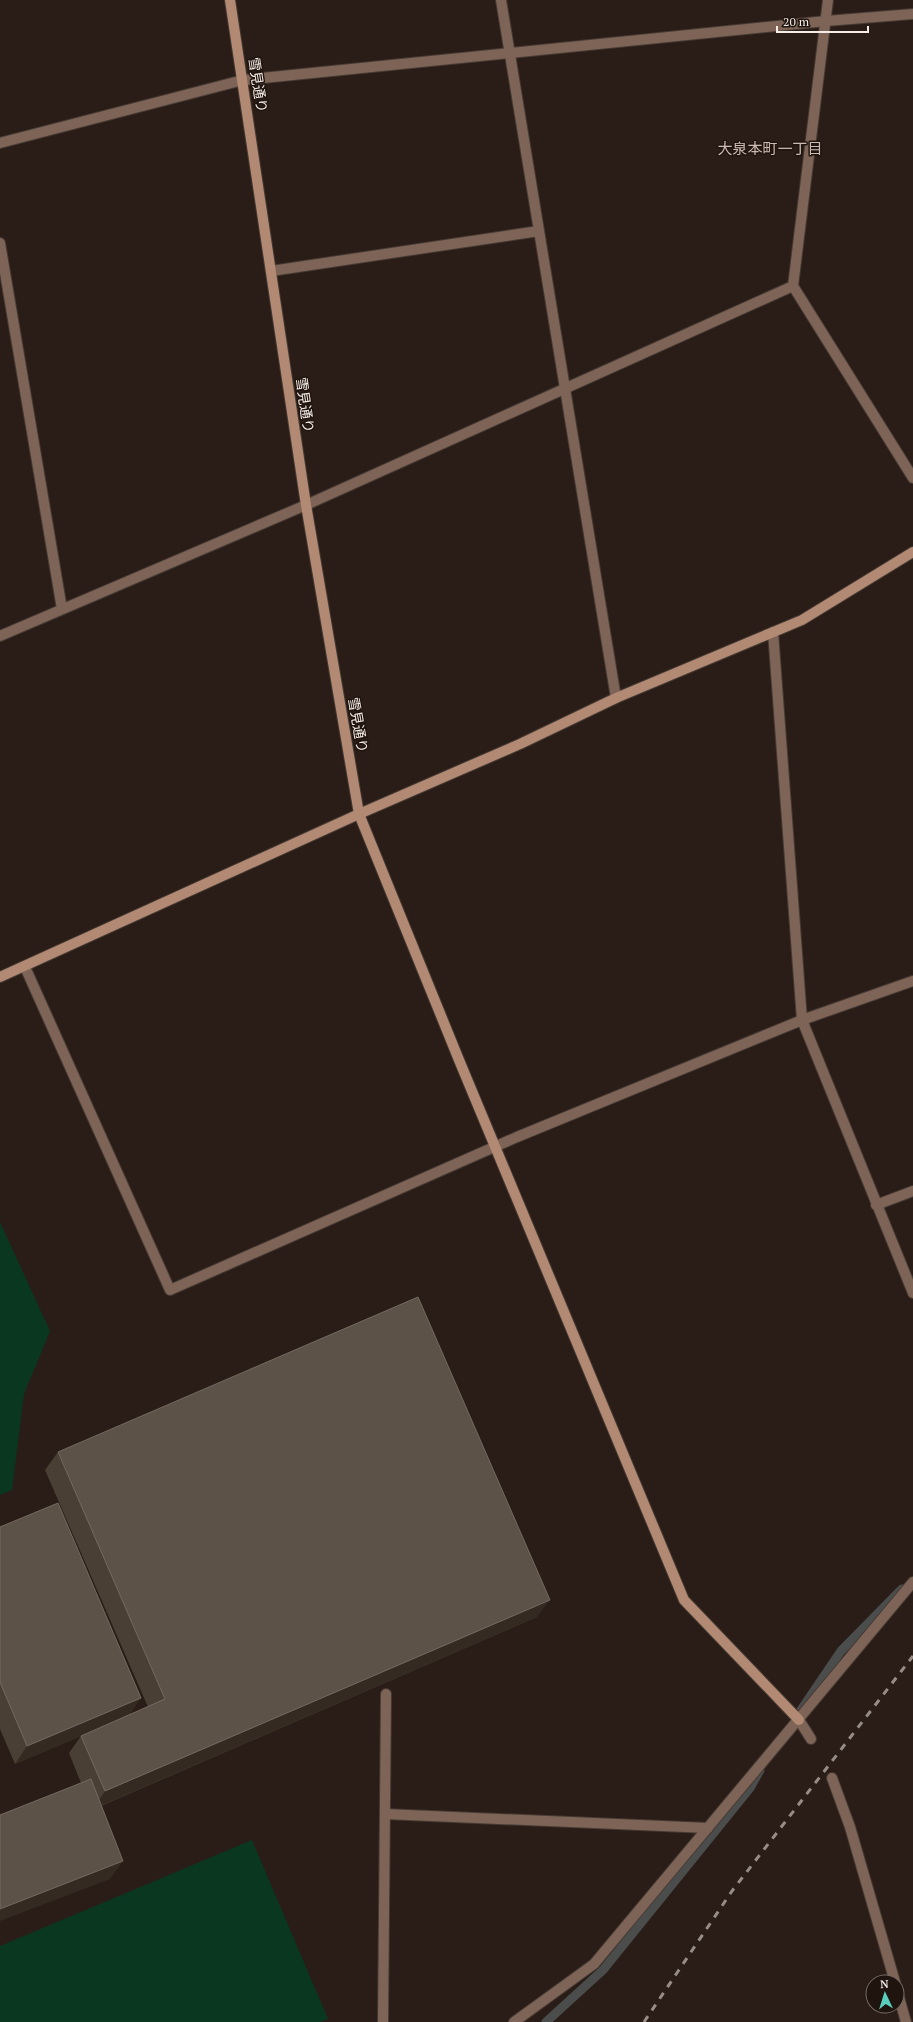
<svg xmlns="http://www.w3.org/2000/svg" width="913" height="2022" font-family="'PT Serif','Noto Sans JP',serif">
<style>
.green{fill:#0a3720}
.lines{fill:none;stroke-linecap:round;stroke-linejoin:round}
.stream{stroke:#4b4d4c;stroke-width:9}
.lane-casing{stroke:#463a34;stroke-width:12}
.street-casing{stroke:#463a34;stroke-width:12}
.secondary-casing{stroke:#463a34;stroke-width:12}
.lane{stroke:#7d6456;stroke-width:10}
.street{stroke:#7d6456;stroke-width:10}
.secondary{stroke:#b28a74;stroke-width:10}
.rail{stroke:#978c86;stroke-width:3;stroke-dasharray:7 7;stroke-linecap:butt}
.wall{fill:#4a3f35}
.shaded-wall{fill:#352a21}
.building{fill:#5c5248;stroke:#746a61}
.labels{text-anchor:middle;stroke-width:3;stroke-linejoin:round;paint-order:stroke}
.street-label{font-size:14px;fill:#f5ece7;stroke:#20140e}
.neighbourhood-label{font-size:15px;fill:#ccbbb3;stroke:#20140e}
</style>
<rect width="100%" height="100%" fill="#2a1d17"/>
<!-- green -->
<g class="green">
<path d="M0,1222L50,1331L24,1394L12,1490L0,1495Z"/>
<path d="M252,1840L328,2019L320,2022H0V1946Z"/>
</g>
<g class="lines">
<!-- stream -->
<g class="stream">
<path d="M799,1713L841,1651L902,1589"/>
<path d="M546,2022L603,1970L750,1788L760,1770"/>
</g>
<defs>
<g id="lane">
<path d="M271,271L539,231"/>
<path d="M385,1814L708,1828"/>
</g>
<g id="street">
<path d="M501,0L616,698"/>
<path d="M828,0L793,286L913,478"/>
<path d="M0,143L243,80L826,21L913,14"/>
<path d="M0,243L62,609"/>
<path d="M773,632L802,1020L913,1293"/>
<path d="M0,636L306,505L793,286"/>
<path d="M25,967L170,1290L517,1137L802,1020L913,981"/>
<path d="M876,1205L913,1191"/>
<path d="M799,1720L811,1739"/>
<path d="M832,1778L850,1827L895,1982"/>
<path d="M897,1990L906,2022"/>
<path d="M383,2022L386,1694"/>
<path d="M514,2022L594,1964L913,1582"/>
</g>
<g id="secondary">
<path d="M230,0L306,505L359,814L459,1060L684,1600L799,1720"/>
<path d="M0,977L359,814L520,744L616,698L802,620L913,552"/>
</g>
</defs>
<!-- lane casing -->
<use href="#lane" class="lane-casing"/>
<!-- street casing -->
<use href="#street" class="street-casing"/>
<!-- secondary casing -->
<use href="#secondary" class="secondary-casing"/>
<!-- lane -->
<use href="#lane" class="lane"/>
<!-- street -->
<use href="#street" class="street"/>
<!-- secondary -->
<use href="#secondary" class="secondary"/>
<!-- rail -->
<path class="rail" d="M644,2022L732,1891L913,1656"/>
</g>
<!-- wall -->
<path class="wall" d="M58,1452L537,1617L101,1806L110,1879L81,1783L69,1753L81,1736L15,1764L0,1729V1527L130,1715L148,1707L45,1470Z"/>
<!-- shaded-wall -->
<g class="shaded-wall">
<path d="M550,1600L537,1617L93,1809L105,1791Z"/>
<path d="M141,1698L129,1716L15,1764L27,1746Z"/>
<path d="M123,1861L110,1879L0,1921V1909Z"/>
</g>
<!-- building -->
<g class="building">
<path d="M418,1297L550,1600L105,1791L81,1736L165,1699L58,1452Z"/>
<path d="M58,1503L141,1698L27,1746L0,1682V1527Z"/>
<path d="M91,1779L123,1861L0,1909V1815Z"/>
</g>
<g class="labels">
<!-- street labels -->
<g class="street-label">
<text transform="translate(258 85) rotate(81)" y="5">雪見通り</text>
<text transform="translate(305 405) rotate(82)" y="5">雪見通り</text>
<text transform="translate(358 725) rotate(80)" y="5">雪見通り</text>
</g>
<!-- neighbourhood labels -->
<g class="neighbourhood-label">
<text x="770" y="154">大泉本町一丁目</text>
</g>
</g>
<!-- north arrow -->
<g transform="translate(885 1994) rotate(356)"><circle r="19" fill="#20140e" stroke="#756a65"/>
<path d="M0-3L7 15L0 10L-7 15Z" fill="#5acebd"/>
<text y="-6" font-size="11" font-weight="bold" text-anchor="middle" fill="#f5ece7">N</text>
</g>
<!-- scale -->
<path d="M777 26v6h91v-6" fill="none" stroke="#f5ece7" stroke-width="2"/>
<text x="783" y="26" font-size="12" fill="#f5ece7" stroke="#20140e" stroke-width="3" paint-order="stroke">20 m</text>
</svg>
